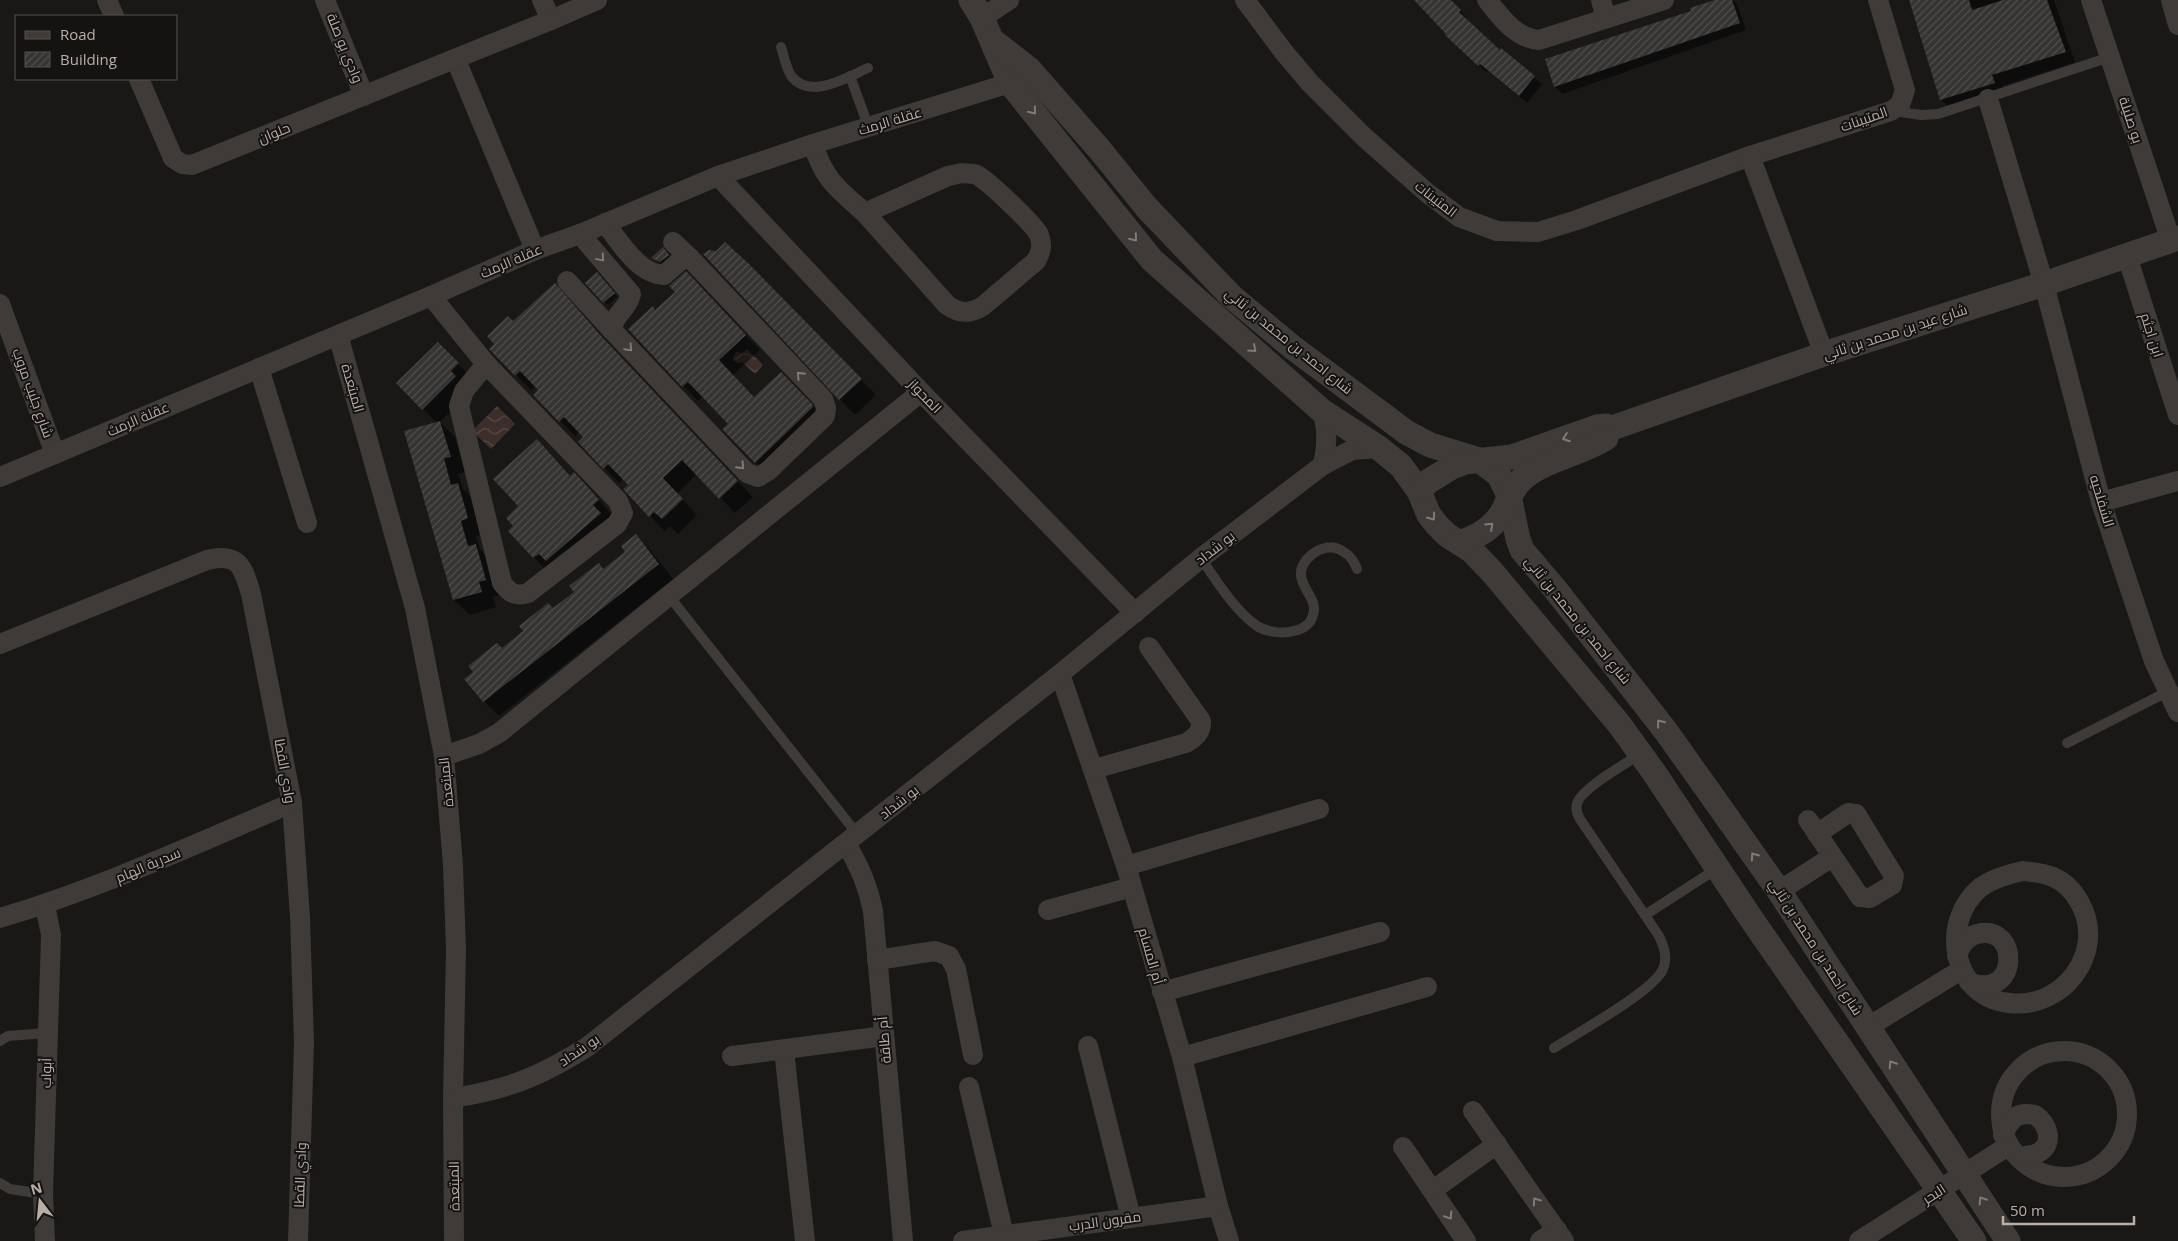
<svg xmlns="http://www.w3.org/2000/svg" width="2178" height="1241" font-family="'Open Sans',Cairo,sans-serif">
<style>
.water{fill:url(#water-waves)}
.shadow{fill:#0007}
.building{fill:url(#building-hatch)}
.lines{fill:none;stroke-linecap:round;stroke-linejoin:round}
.service{stroke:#3e3b38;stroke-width:10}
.minor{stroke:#3e3b38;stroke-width:20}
.tertiary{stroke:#3e3b38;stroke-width:25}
.oneway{stroke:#827a76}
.labels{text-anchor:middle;stroke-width:4;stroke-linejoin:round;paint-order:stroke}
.street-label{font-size:14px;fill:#b9aea8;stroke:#141312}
</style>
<defs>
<pattern id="water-waves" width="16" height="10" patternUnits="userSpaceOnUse" patternTransform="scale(1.25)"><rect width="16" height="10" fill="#3d2e2c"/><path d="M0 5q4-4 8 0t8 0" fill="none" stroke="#574a48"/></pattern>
<pattern id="building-hatch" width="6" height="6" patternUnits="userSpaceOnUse" patternTransform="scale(1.25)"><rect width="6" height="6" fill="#353432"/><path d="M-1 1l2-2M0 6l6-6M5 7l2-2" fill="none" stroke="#504f4d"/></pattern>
</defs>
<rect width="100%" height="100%" fill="#191817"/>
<!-- water -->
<g class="water">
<path d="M747,349L763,365L755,374L742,362L738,363L733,360L736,352L743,353Z"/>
<path d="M497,406L515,424L491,449L472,431Z"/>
</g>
<!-- shadow -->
<g class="shadow">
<path d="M1417,0H1451L1467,18L1465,20L1500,52L1501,50L1542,84L1527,103L1488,71L1486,72L1454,42Z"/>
<path d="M1720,0H1733L1737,4L1746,30L1562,94L1555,86L1692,11Z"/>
<path d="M1909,0H2054L2075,62L2002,86L2005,94L1952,110L1941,100Z"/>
<path d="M663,249L671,259L664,265L653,258Z"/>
<path d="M705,254L764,281L876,395L855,415Z"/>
<path d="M600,277L617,297L608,305L587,283Z"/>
<path d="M701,288L760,350L733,375L755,398L796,388L827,421L769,477L755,462L729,424L703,396L698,401L629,329L656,311Z"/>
<path d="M570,300L618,355L753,497L735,513L697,474L677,494L697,515L678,534L670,526L665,531L650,516L630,485L624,479L619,483L579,442L585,437L579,432L575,436L535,395L540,390L536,386L531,390L516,375L513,322Z"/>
<path d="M438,344L473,379L470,392L440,422L455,437L465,472L458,474L463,489L473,499L483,534L476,536L480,549L490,560L500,595L493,597L496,607L470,615L454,600L406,432L437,423L398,383Z"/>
<path d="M537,440L571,477L589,489L613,516L549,573L509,531L515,526Z"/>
<path d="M635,536L651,551L673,579L499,716L484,701L502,650L627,552Z"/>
</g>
<!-- building -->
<g class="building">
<path d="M1414,0H1451L1461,10L1459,12L1500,50L1501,48L1535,76L1519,96L1480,64L1478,66L1445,35L1446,34Z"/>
<path d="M1715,0H1732L1740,23L1554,87L1545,59L1691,11L1690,8Z"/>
<path d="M1909,0H1969L1972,10L2003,0H2047L2066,52L1992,75L1995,83L1940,100Z"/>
<path d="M725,242L749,264L862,379L839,400L703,254L709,250L716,251Z"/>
<path d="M663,247L669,255L660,262L651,258Z"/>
<path d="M686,271L746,335L719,360L754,397L781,372L813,405V407L755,463L722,429L728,424L688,382L682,387L628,329L653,306L655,310L675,292L669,286Z"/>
<path d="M597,272L615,293L603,303L585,283Z"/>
<path d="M555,283L603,338L738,481L719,499L682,460L663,478L683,499L662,519L654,512L649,517L623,489L628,485L608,464L603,469L578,442L583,437L564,417L559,422L533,395L538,390L520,371L515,376L489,349L494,344L487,336L508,316L513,321Z"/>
<path d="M438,342L459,363L451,371L456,376L422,410L396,383Z"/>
<path d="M440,421L451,457L444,458L451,485L458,483L468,518L461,521L468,546L476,544L486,580L479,582L482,592L453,600L404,431Z"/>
<path d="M537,439L570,476L574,472L586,485L599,500L593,505L601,513L546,561L539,554L533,558L508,531L513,526L506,518L518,506L493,479Z"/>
<path d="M636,534L659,564L483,702L464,679L473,672L468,666L497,643L502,648L523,631L519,626L548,603L553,608L574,592L569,586L599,563L603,569L625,552L621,546Z"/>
</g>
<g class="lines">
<!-- service -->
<g class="service">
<path d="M781,47C784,56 786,69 792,77C811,100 847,77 868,68"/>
<path d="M850,76L869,128"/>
<path d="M1894,111L1921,115L1938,114L2110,57"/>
<path d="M1201,558C1215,579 1235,611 1257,626C1266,632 1283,634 1293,631C1302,630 1311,624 1313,615C1320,595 1288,582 1307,559C1311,555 1316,550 1322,549C1330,546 1337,547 1344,552C1351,556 1354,561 1357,569"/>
<path d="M669,596L858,835"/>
<path d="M2067,743L2167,692"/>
<path d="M1645,915L1718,868"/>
<path d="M0,1041L8,1036L47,1033"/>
<path d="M1554,1048C1577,1033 1654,991 1663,969C1668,958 1664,946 1659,936L1580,819C1577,814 1575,807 1578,801C1586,786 1625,764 1640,754"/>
<path d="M0,1183L10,1189L43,1194"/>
</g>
<!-- minor -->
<g class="minor">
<path d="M107,0L114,16"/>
<path d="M325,0L364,96"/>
<path d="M542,0L551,20L597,0"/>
<path d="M1245,0L1283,51L1310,83L1363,136L1426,192L1459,217L1497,231L1538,232L1577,220L1750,156L1891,111L1900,105L1905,90L1878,0"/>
<path d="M1487,0C1501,17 1515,38 1539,40L1664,0"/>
<path d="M1601,0L1606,18"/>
<path d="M2091,0L2171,241"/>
<path d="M2171,0L2178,25"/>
<path d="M982,18L1009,0"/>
<path d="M456,60L535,250"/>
<path d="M139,79L173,158L182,164L192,165L551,20"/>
<path d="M1988,99L2044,284L2101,502L2154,661L2178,712"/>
<path d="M813,144C824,180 838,189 865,213"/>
<path d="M1750,156L1824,354"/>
<path d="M962,173C967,174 973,173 977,175C988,181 1035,225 1039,235C1043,245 1041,252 1036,261L983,306C970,314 960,314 947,305L865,213L948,176Z"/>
<path d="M718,176L921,392L1135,613"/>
<path d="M580,234L631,294C627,311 614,313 612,330L747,473L758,477L768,471L825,416L826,408L823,399L690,258L681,260L664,275C638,274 620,242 605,223"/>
<path d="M673,242L690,258"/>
<path d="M2127,256L2178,415"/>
<path d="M567,281L612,330"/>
<path d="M431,296L486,364L618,501L623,513L617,524L528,593C515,597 510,593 502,583L459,406L464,391L486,364"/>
<path d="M0,304L55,454"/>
<path d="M338,335L415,608L444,756L453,865L456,949L453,1098L454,1241"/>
<path d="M259,368L307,523"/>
<path d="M1322,411C1328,430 1327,445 1323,465"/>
<path d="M0,477L431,296L535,250L580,234L718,176L813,144L1010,83L1022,74"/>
<path d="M2101,502L2178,481"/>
<path d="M0,644L207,560C239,552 243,567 251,594L292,803L300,917L304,1043L298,1241"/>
<path d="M1060,674L1126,866L1182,1057L1218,1206L1229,1241"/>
<path d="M444,756L479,744L499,733L921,392"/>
<path d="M1094,769L1186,743C1195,738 1202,732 1201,721L1149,647"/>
<path d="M1808,820L1860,897L1870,898L1892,885L1894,876L1856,814L1848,813L1817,834"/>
<path d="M846,844C860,866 868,886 873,911L903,1241"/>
<path d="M1126,866L1319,809"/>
<path d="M2023,871C2033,872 2044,873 2053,877C2065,882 2074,892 2080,903C2107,952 2063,1010 2009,1003C1951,997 1939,921 1981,887C1994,878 2008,874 2023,871Z"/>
<path d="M1779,891L1832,857"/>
<path d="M1048,910L1132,887"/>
<path d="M0,918C101,888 195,844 292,803"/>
<path d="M1957,956C1960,946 1965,937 1977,934C2021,923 2019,1002 1969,982"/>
<path d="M877,960L935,951L949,956L956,969L973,1055"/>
<path d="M1162,992L1380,932"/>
<path d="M1868,1027L1961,970"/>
<path d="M1088,1046L1131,1218"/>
<path d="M784,1050L805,1241"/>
<circle cx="2064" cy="1114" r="63"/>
<path d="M732,1056L884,1036"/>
<path d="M1182,1057L1427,987"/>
<path d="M969,1087L1004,1235"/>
<path d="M453,1098C509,1089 539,1077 587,1047L1060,674L1201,558L1323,465L1352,450L1379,448"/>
<path d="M1473,1111L1564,1241"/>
<path d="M2003,1135C2010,1119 2017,1111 2035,1115C2048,1124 2055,1144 2038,1153C2032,1156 2024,1156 2018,1157"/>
<path d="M1403,1147L1466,1241"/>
<path d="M1433,1190L1497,1144"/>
<path d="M45,1241L43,1194L51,935L45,905"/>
<path d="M963,1241L1218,1206"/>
<path d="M1540,1241L1557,1230"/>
<path d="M1859,1241L2008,1146"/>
</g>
<!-- tertiary -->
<g class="tertiary">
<path d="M971,0L982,18L1010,83L1152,260L1322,411L1379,448L1401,466L1419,491L1429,515L1437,525L1447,535L1472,551L1493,573L1619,724L1653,771L1750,917L1974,1241"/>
<path d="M993,41L1029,69L1100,150L1147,208L1231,296L1292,347L1406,432L1430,445L1479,460L1499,475L1509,496L1518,539L1522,550L1555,589L1665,730L1712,796L1779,891L2008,1241"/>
<path d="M1419,491L1429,481L1452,467L1465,462L1512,457L1597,427L1606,426L1612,428L1824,354L2044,284L2178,238"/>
<path d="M1459,543C1478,537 1495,527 1504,509C1509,498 1513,488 1522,479C1544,460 1581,454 1606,438"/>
</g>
</g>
<!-- one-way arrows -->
<defs><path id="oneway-chevron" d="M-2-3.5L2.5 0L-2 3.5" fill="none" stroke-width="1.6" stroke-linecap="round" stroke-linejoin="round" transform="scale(1.25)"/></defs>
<g class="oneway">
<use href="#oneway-chevron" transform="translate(1033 111) rotate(51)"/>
<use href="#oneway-chevron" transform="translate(1134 238) rotate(51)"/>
<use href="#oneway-chevron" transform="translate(601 258) rotate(50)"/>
<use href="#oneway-chevron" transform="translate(629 348) rotate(47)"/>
<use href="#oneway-chevron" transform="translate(1253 349) rotate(42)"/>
<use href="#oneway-chevron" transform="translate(800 375) rotate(-133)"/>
<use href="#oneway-chevron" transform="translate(1566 438) rotate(160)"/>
<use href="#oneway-chevron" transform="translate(741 466) rotate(47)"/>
<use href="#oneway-chevron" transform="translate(1432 517) rotate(55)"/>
<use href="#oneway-chevron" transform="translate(1490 526) rotate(-43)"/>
<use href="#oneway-chevron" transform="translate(1660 723) rotate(-128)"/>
<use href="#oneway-chevron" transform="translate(1754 856) rotate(-125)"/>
<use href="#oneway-chevron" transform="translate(1892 1064) rotate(-123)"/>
<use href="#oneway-chevron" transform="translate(1982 1200) rotate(-123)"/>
<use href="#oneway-chevron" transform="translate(1536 1201) rotate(-125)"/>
<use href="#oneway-chevron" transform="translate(1449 1216) rotate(57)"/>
</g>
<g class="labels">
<!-- street labels -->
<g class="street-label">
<text transform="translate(345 48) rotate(68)" y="5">وادي بو صلة</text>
<text transform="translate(1864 119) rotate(-19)" y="5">المتيبنات</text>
<text transform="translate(2131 120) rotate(72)" y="5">بو صليلة</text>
<text transform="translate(890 121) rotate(-17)" y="5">عقلة الرمث</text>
<text transform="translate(274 133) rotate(-22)" y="5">حلوان</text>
<text transform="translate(1436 199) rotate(38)" y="5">المتيبنات</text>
<text transform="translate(511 261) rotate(-23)" y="5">عقلة الرمث</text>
<text transform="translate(1895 332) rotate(-18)" y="5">شارع عيد بن محمد بن ثاني</text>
<text transform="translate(2152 335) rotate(72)" y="5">ابن اجثم</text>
<text transform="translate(1289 341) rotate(39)" y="5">شارع احمد بن محمد بن ثاني</text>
<text transform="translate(353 388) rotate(74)" y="5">المبتعدة</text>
<text transform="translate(33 393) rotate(70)" y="5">شارع جليب مروب</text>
<text transform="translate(925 396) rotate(46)" y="5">المحواز</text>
<text transform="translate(138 419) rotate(-23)" y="5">عقلة الرمث</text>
<text transform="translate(2102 501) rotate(73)" y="5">الشفلحيه</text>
<text transform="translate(1215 548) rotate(-38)" y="5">بو شداد</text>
<text transform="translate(1578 620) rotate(51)" y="5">شارع احمد بن محمد بن ثاني</text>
<text transform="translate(285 771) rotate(80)" y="5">وادي القطا</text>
<text transform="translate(446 782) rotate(-96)" y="5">المبتعدة</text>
<text transform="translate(899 802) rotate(-38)" y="5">بو شداد</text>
<text transform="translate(148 865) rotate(-23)" y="5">سدرية الهام</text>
<text transform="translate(1816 947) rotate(57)" y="5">شارع احمد بن محمد بن ثاني</text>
<text transform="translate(1151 956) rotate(74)" y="5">أم المسام</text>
<text transform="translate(884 1040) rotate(-95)" y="5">أم طاقة</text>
<text transform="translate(579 1050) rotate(-34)" y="5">بو شداد</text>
<text transform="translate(46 1073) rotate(-89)" y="5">أبواب</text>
<text transform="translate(300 1175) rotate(-88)" y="5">وادي القطا</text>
<text transform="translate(454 1186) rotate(-91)" y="5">المبتعدة</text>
<text transform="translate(1934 1194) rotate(-33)" y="5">البحر</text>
<text transform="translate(1105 1221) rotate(-8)" y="5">مقرون الدرب</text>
</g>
</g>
<!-- legend -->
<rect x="15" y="15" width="162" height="65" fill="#141312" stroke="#56514e"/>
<rect x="25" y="31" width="25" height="8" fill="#3e3b38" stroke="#56514e"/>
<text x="60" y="40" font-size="15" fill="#b9aea8">Road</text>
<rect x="25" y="52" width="25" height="15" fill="url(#building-hatch)" stroke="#56514e"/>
<text x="60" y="65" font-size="15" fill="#b9aea8">Building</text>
<!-- north arrow -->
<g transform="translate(40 1201) rotate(344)" stroke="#141312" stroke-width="4" paint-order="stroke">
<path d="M0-4L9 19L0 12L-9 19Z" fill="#b9aea8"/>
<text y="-8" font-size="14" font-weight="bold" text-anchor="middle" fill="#b9aea8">N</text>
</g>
<!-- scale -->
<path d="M2003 1216v8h131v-8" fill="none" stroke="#b9aea8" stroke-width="2.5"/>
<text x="2010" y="1216" font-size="15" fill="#b9aea8" stroke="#141312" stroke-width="4" paint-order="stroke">50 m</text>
</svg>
